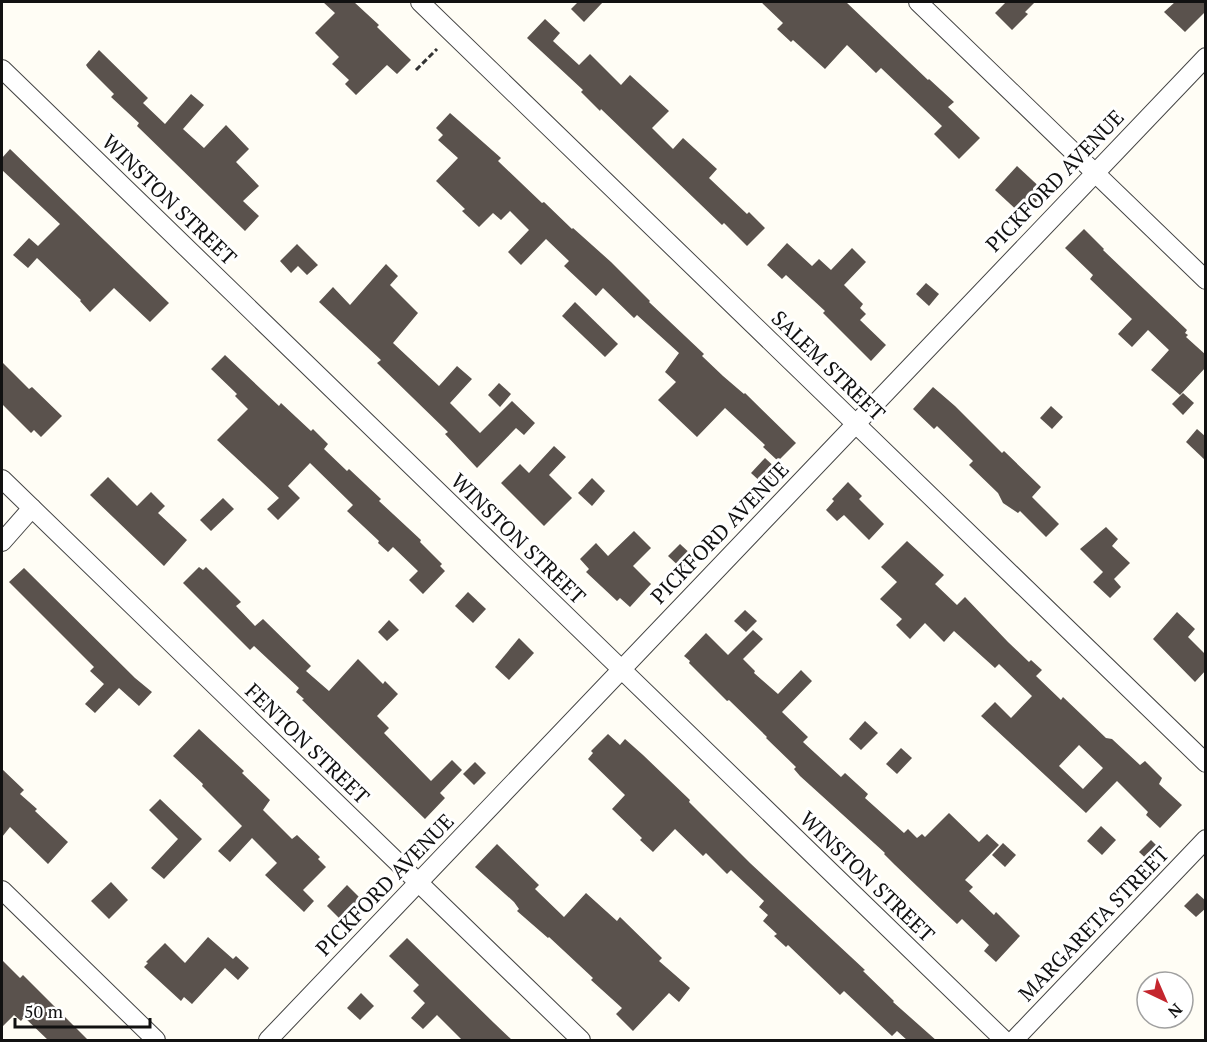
<svg xmlns="http://www.w3.org/2000/svg" width="1207" height="1042" font-family="'PT Serif',serif">
<style>
.building{fill:#5a524d;fill-rule:evenodd}
.lines{fill:none;stroke-linecap:round;stroke-linejoin:round}
.street-casing{stroke:#444;stroke-width:20}
.path{stroke:#333;stroke-width:3;stroke-dasharray:6 3;stroke-linecap:butt}
.street{stroke:#fff;stroke-width:18}
.labels{text-anchor:middle;stroke-width:6;stroke-linejoin:round;paint-order:stroke}
.street-label{font-size:21px;fill:#111;stroke:#fff}
</style>
<rect width="100%" height="100%" fill="#fffdf5"/>
<!-- building -->
<g class="building">
<path d="M323,2H354L379,25L377,27L411,60L397,74L387,65L356,95L345,84L349,80L332,64L339,57L315,33L335,13Z"/>
<path d="M578,2H603L584,22L571,9Z"/>
<path d="M761,2H846L928,80L929,79L954,102L948,107L980,138L959,159L934,134L942,126L881,68L876,73L847,45L825,69L793,40L791,42L777,29L783,23Z"/>
<path d="M1006,2H1035L1025,12L1028,14L1012,30L995,13Z"/>
<path d="M1175,2H1206V11L1185,32L1164,12Z"/>
<path d="M545,19L560,33L553,41L579,65L590,54L621,85L630,75L669,111L652,128L673,149L683,138L717,169L709,178L747,214L749,212L765,228L747,246L724,223L722,225L601,109L600,111L581,92L583,90L527,38Z"/>
<path d="M99,50L148,98L143,103L165,124L191,94L204,105L183,129L204,148L226,125L249,149L236,162L259,186L243,201L259,216L245,231L137,126L139,123L111,97L114,94L88,68L86,65Z"/>
<path d="M450,113L501,158L498,161L542,203L544,202L572,229L573,228L611,262L650,301L649,302L704,354L702,356L723,376L744,394L745,393L796,443L778,461L763,447L765,445L725,408L697,437L658,400L676,382L665,372L679,353L637,315L634,318L603,288L596,296L564,266L569,261L546,239L521,265L508,252L529,230L510,211L501,220L493,213L479,227L462,211L465,209L436,181L458,158L438,140L443,135L436,128Z"/>
<path d="M10,149L169,303L150,322L114,288L90,312L80,301L81,300L37,258L28,268L13,255L29,238L38,246L60,224L2,170V158Z"/>
<path d="M1017,166L1045,192L1023,216L995,190Z"/>
<path d="M1084,229L1104,249L1103,250L1187,330L1185,333L1188,335L1186,337L1206,355V367L1180,395L1151,370L1169,350L1148,330L1132,347L1118,334L1132,319L1090,279L1093,275L1065,248Z"/>
<path d="M787,243L812,266L819,259L831,270L852,248L866,262L844,285L863,304L860,308L866,314L860,320L886,345L871,361L823,313L825,311L786,275L782,279L767,265Z"/>
<path d="M297,244L318,265L307,275L298,266L291,273L280,261Z"/>
<path d="M386,264L398,276L390,285L418,313L393,343L439,386L457,366L472,379L450,403L480,433L512,401L535,423L524,435L516,428L477,468L445,434L448,432L377,363L381,360L319,302L333,287L350,305Z"/>
<path d="M926,283L939,294L929,306L916,294Z"/>
<path d="M575,302L618,344L605,357L562,316Z"/>
<path d="M225,355L279,406L281,403L311,431L313,429L328,444L324,449L347,471L349,469L381,499L379,501L421,540L420,542L442,564L440,566L445,571L423,594L409,580L418,571L393,547L388,552L378,543L379,541L347,511L353,505L310,463L288,486L300,498L278,520L267,509L279,498L217,440L248,409L235,396L237,394L211,369Z"/>
<path d="M2,362L29,389L32,387L62,416L41,437L34,430L31,433L2,404Z"/>
<path d="M499,383L511,394L500,407L488,395Z"/>
<path d="M933,387L955,406L1002,453L1004,451L1041,487L1032,497L1059,524L1046,537L1020,511L1018,513L1003,503L998,493L969,465L973,461L937,426L934,429L913,409Z"/>
<path d="M1183,393L1194,403L1183,415L1172,404Z"/>
<path d="M1051,406L1063,417L1052,429L1040,418Z"/>
<path d="M1197,429L1206,437V461L1186,442Z"/>
<path d="M554,446L566,457L549,475L572,498L544,526L501,483L520,464L529,473Z"/>
<path d="M765,458L779,471L765,486L751,473Z"/>
<path d="M108,477L137,506L151,492L165,506L158,513L187,540L164,566L90,495Z"/>
<path d="M592,478L605,491L592,506L578,493Z"/>
<path d="M848,482L862,496L859,499L884,524L869,540L844,515L837,521L826,510L834,501L832,499Z"/>
<path d="M223,498L234,509L211,531L200,520Z"/>
<path d="M1106,527L1118,539L1112,546L1130,563L1114,579L1121,587L1110,598L1093,582L1103,572L1080,549Z"/>
<path d="M634,531L651,548L633,566L651,584L630,607L620,598L617,601L586,572L589,569L580,559L596,543L608,556Z"/>
<path d="M907,541L944,575L935,584L957,605L965,597L1008,642L1029,662L1031,660L1042,670L1036,676L1061,700L1063,697L1106,738L1112,739L1140,765L1145,761L1162,778L1159,784L1182,805L1160,828L1146,815L1148,812L1117,781L1086,813L981,716L995,702L1011,718L1032,696L999,664L995,668L954,631L944,642L925,623L910,639L896,625L902,619L880,599L897,582L881,567ZM1079,745L1103,768L1083,789L1059,766Z"/>
<path d="M680,544L694,557L682,569L668,556Z"/>
<path d="M199,567L203,570L206,567L241,602L236,606L255,626L263,619L311,666L306,671L329,691L358,659L383,684L385,681L398,694L377,716L389,728L384,733L431,781L452,760L462,770L440,793L445,798L425,819L302,700L304,699L296,692L299,688L254,646L250,650L183,583Z"/>
<path d="M24,568L135,678L152,692L139,706L119,688L95,713L85,704L104,684L90,671L94,667L9,582Z"/>
<path d="M468,592L486,609L473,623L455,606Z"/>
<path d="M745,610L757,621L746,632L734,621Z"/>
<path d="M1177,612L1195,629L1188,637L1206,655V670L1195,682L1153,639Z"/>
<path d="M389,620L399,630L387,641L378,632Z"/>
<path d="M753,630L763,639L743,659L755,671L754,673L778,694L801,670L812,681L782,712L808,737L803,742L841,777L845,773L868,794L865,798L904,833L908,829L917,838L922,834L925,837L949,813L979,842L987,834L999,845L965,880L973,887L969,891L994,915L996,912L1020,936L996,962L984,951L989,945L962,919L957,924L942,910L895,865L884,854L885,853L800,776L794,769L796,767L766,738L767,737L729,700L727,701L689,663L690,661L684,656L706,633L728,655Z"/>
<path d="M519,638L534,653L509,680L495,667Z"/>
<path d="M865,721L878,733L861,750L849,739Z"/>
<path d="M199,729L244,771L242,773L270,800L263,810L292,839L297,835L320,857L318,859L326,867L303,890L314,901L304,912L265,875L277,863L252,838L230,862L218,851L242,826L202,786L203,784L173,756Z"/>
<path d="M608,734L620,745L625,739L643,755L690,800L689,802L750,863L865,970L863,971L894,1001L893,1002L937,1041H908L897,1031L892,1036L844,991L840,995L788,945L786,947L774,936L777,934L763,921L768,915L759,907L764,901L731,870L727,874L706,853L703,856L675,829L653,852L640,840L642,838L612,809L625,795L588,759L593,753L591,751Z"/>
<path d="M901,748L912,758L897,774L886,764Z"/>
<path d="M475,762L486,773L474,785L463,774Z"/>
<path d="M2,769L24,790L20,794L37,809L35,811L68,842L48,864L10,827L2,837Z"/>
<path d="M160,799L202,839L164,879L151,868L178,839L149,810Z"/>
<path d="M1101,826L1116,840L1102,855L1087,841Z"/>
<path d="M1151,840L1161,850L1150,862L1139,852Z"/>
<path d="M1003,843L1016,855L1005,867L992,855Z"/>
<path d="M497,844L539,885L535,889L564,917L586,893L617,921L620,917L662,958L659,961L690,988L679,1002L669,993L633,1031L616,1014L622,1008L591,980L593,978L549,937L548,938L517,911L519,909L514,902L475,867Z"/>
<path d="M111,882L128,900L109,919L91,901Z"/>
<path d="M347,885L361,899L341,920L327,906Z"/>
<path d="M1197,893L1206,901V908L1196,917L1184,906Z"/>
<path d="M208,937L233,959L236,956L249,968L238,980L225,968L192,1004L184,997L181,1001L144,967L148,963L146,962L165,943L185,963Z"/>
<path d="M407,938L494,1023L513,1041H463L437,1015L423,1029L411,1018L425,1003L413,991L419,985L389,956Z"/>
<path d="M2,960L20,978L23,975L89,1041H49L24,1017L21,1021L14,1015L2,1027Z"/>
<path d="M361,993L374,1006L360,1020L347,1008Z"/>
</g>
<g class="lines">
<defs>
<g id="street">
<path d="M420,2L1206,763"/>
<path d="M918,2L1206,280"/>
<path d="M2,69L1004,1040"/>
<path d="M2,479L581,1040"/>
<path d="M2,542L32,508"/>
<path d="M2,890L156,1040"/>
<path d="M268,1040L1206,57"/>
<path d="M1014,1040L1206,839"/>
</g>
</defs>
<!-- street casing -->
<use href="#street" class="street-casing"/>
<!-- path -->
<path class="path" d="M416,70L437,49"/>
<!-- street -->
<use href="#street" class="street"/>
</g>
<g class="labels">
<!-- street labels -->
<g class="street-label">
<text transform="translate(1055 181) rotate(-46)" y="7">PICKFORD AVENUE</text>
<text transform="translate(169 200) rotate(44)" y="7">WINSTON STREET</text>
<text transform="translate(828 366) rotate(44)" y="7">SALEM STREET</text>
<text transform="translate(720 533) rotate(-46)" y="7">PICKFORD AVENUE</text>
<text transform="translate(518 539) rotate(44)" y="7">WINSTON STREET</text>
<text transform="translate(307 744) rotate(44)" y="7">FENTON STREET</text>
<text transform="translate(867 877) rotate(44)" y="7">WINSTON STREET</text>
<text transform="translate(385 885) rotate(-46)" y="7">PICKFORD AVENUE</text>
<text transform="translate(1094 924) rotate(-46)" y="7">MARGARETA STREET</text>
</g>
</g>
<!-- border -->
<rect width="1207" height="1042" fill="none" stroke="#111111" stroke-width="6"/>
<!-- north arrow -->
<g transform="translate(1165 1000) rotate(136)"><circle r="28" fill="#ffffff" stroke="#a0a0a0" stroke-width="1.5"/>
<path d="M0-4.5L10 22L0 15L-10 22Z" fill="#c4262e"/>
<text y="-9" font-size="16" font-weight="bold" text-anchor="middle" fill="#111111">N</text>
</g>
<!-- scale -->
<path d="M15 1018v9h135v-9" fill="none" stroke="#111111" stroke-width="3"/>
<text x="24" y="1018" font-size="18" fill="#111111" stroke="#ffffff" stroke-width="4.5" paint-order="stroke">50 m</text>
</svg>
